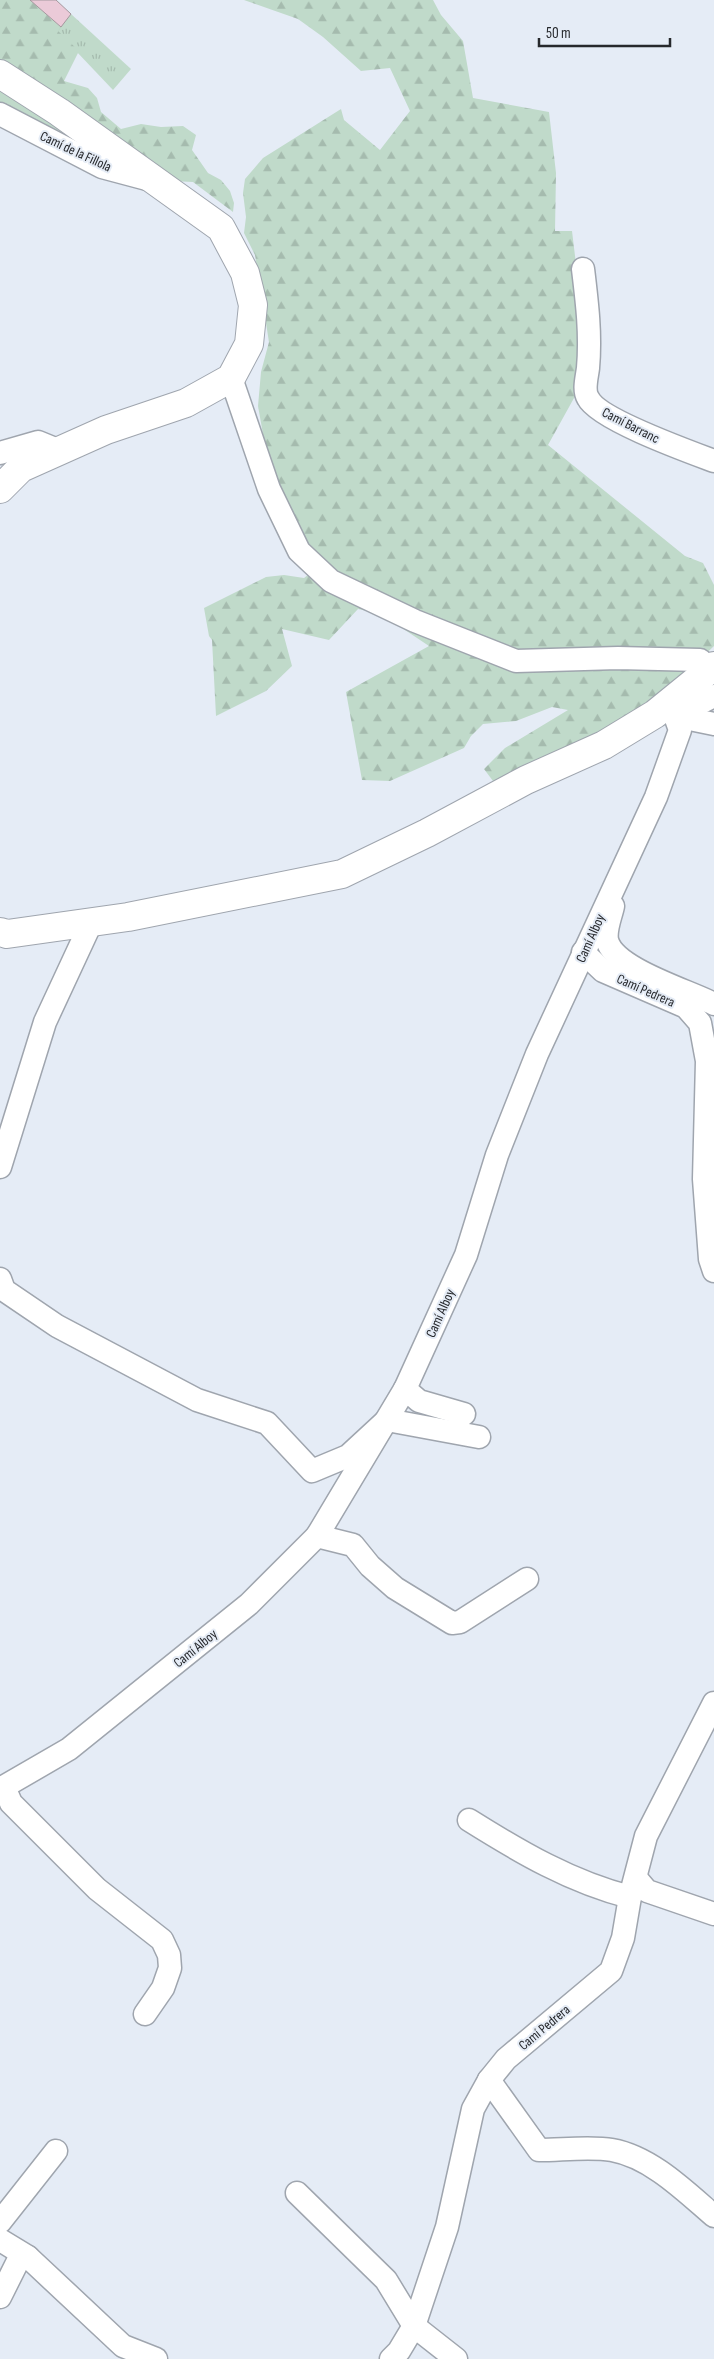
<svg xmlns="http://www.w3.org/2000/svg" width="714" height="2359" font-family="'Sofia Sans Condensed',sans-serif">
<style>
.grass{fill:url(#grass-tufts)}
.forest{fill:url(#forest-firs)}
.building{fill:#ebcad8;stroke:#a4989d}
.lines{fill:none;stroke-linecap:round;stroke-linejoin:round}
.minor-casing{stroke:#9fa5ae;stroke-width:25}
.major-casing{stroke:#9fa5ae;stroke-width:30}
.minor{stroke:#fff;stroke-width:22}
.major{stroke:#fff;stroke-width:28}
.labels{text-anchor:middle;stroke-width:4;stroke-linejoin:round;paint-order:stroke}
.street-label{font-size:14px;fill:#26282c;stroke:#e5ecf6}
</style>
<defs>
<pattern id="grass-tufts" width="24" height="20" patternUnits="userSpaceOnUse" patternTransform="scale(1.25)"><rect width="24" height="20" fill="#c0daca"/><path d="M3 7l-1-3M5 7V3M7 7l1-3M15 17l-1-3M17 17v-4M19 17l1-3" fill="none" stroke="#a5bbae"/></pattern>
<pattern id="forest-firs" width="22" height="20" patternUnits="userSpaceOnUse" patternTransform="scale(1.25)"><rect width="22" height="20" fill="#c0daca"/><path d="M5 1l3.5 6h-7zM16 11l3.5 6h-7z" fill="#a5bbae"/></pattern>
</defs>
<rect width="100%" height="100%" fill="#e5ecf6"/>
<!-- grass -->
<g class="grass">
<path d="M71,14L131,69L113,90L57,31Z"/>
<path d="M0,86L95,148L92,155L0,105Z"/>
</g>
<!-- forest -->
<g class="forest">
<path d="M0,0H30L61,27L58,31L79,51L64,81L88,88L97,98L101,112L121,129L141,124L161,127L183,126L196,135L192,150L208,173L221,180L230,191L234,203L233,212L193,182L171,181L0,62Z"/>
<path d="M244,0H433L441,15L463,41L473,98L549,112L556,173L555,231H572L576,264L579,389L548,445L685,556L703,563L714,585V646L653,705L496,785L484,769L505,748L568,710L552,707L516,721L483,724L471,736L464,748L390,781L362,780L346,692L429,646L381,614L358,609L329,640L282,629L292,666L266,691L216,716L212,640L209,636L204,608L266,577L284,575L304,578L322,564L302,539L286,507L266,451L258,406L261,372L269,342L255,255L244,233L246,217L243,193L245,179L263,158L341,109L344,120L380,150L410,111L390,68L361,71L323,37L298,19Z"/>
</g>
<!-- building -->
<path class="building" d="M30,0H56L71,14L61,27Z"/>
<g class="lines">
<defs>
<g id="minor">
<path d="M0,114L102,167L147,179"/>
<path d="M583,269C587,302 591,334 588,368C587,377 583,390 588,398C598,419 690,452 714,461"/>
<path d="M231,378L269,489L299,551L331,581L415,621L516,661L618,658L700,660L710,669"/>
<path d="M0,453L38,442L60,451"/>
<path d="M675,716L714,696"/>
<path d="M675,716L714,724"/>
<path d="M613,906C611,916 605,929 607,940C614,969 687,990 714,1004"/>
<path d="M583,952L603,971L686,1007L700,1023L707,1061L704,1179L710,1259L714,1271"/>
<path d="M0,1167L45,1022L91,923"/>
<path d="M0,1279L4,1290L57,1326L197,1400L267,1423L312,1471L348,1456L387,1420L479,1437"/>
<path d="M405,1389L419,1401L464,1414"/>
<path d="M317,1536L353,1545L370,1566L395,1588L452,1623L460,1622L527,1579"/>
<path d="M4,1787L11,1803L97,1889L162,1940L169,1955L170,1968L163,1988L145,2014"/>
<path d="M0,1789L69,1749L249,1604L317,1536L405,1389L466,1255L497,1155L537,1054L656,797L680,730L670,702"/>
<path d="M469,1820C520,1852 571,1882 630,1897"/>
<path d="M636,1878L647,1891L714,1914"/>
<path d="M489,2080L539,2150C561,2150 591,2146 612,2150C651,2157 685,2191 714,2216"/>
<path d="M297,2193L386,2280L414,2326L456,2359"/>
<path d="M0,2222L56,2151"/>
<path d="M0,2240L28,2257L123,2346L156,2359"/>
<path d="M0,2297L18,2261L28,2257"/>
<path d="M391,2359L399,2351L414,2326L447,2227L473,2109L489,2080L506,2059L611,1971L623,1938L630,1897L646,1836L714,1703"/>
</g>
<g id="major">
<path d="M0,74L59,112L221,228L245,273L253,305L249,344L231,378L186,403L106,430L21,468L0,489"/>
<path d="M0,932L7,934L128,917L342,874L427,833L526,780L604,745L655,714L714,666"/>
</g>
</defs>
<!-- minor casing -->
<use href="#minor" class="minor-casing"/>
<!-- major casing -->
<use href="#major" class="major-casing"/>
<!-- minor -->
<use href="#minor" class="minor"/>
<!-- major -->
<use href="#major" class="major"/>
</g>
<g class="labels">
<!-- street labels -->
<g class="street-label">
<text transform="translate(76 151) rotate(25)" y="5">Camí de la Fillola</text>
<text transform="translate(631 425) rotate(27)" y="5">Camí Barranc</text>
<text transform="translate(590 938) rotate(-66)" y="5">Camí Alboy</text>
<text transform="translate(646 990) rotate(24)" y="5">Camí Pedrera</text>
<text transform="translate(440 1313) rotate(-66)" y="5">Camí Alboy</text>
<text transform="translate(195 1648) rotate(-39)" y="5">Camí Alboy</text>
<text transform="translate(544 2027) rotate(-40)" y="5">Camí Pedrera</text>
</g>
</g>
<!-- scale -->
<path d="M539 38v8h131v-8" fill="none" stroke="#26282c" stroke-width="2.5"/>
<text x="546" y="38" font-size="15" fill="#26282c" stroke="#e5ecf6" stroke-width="4" paint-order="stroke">50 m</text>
</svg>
